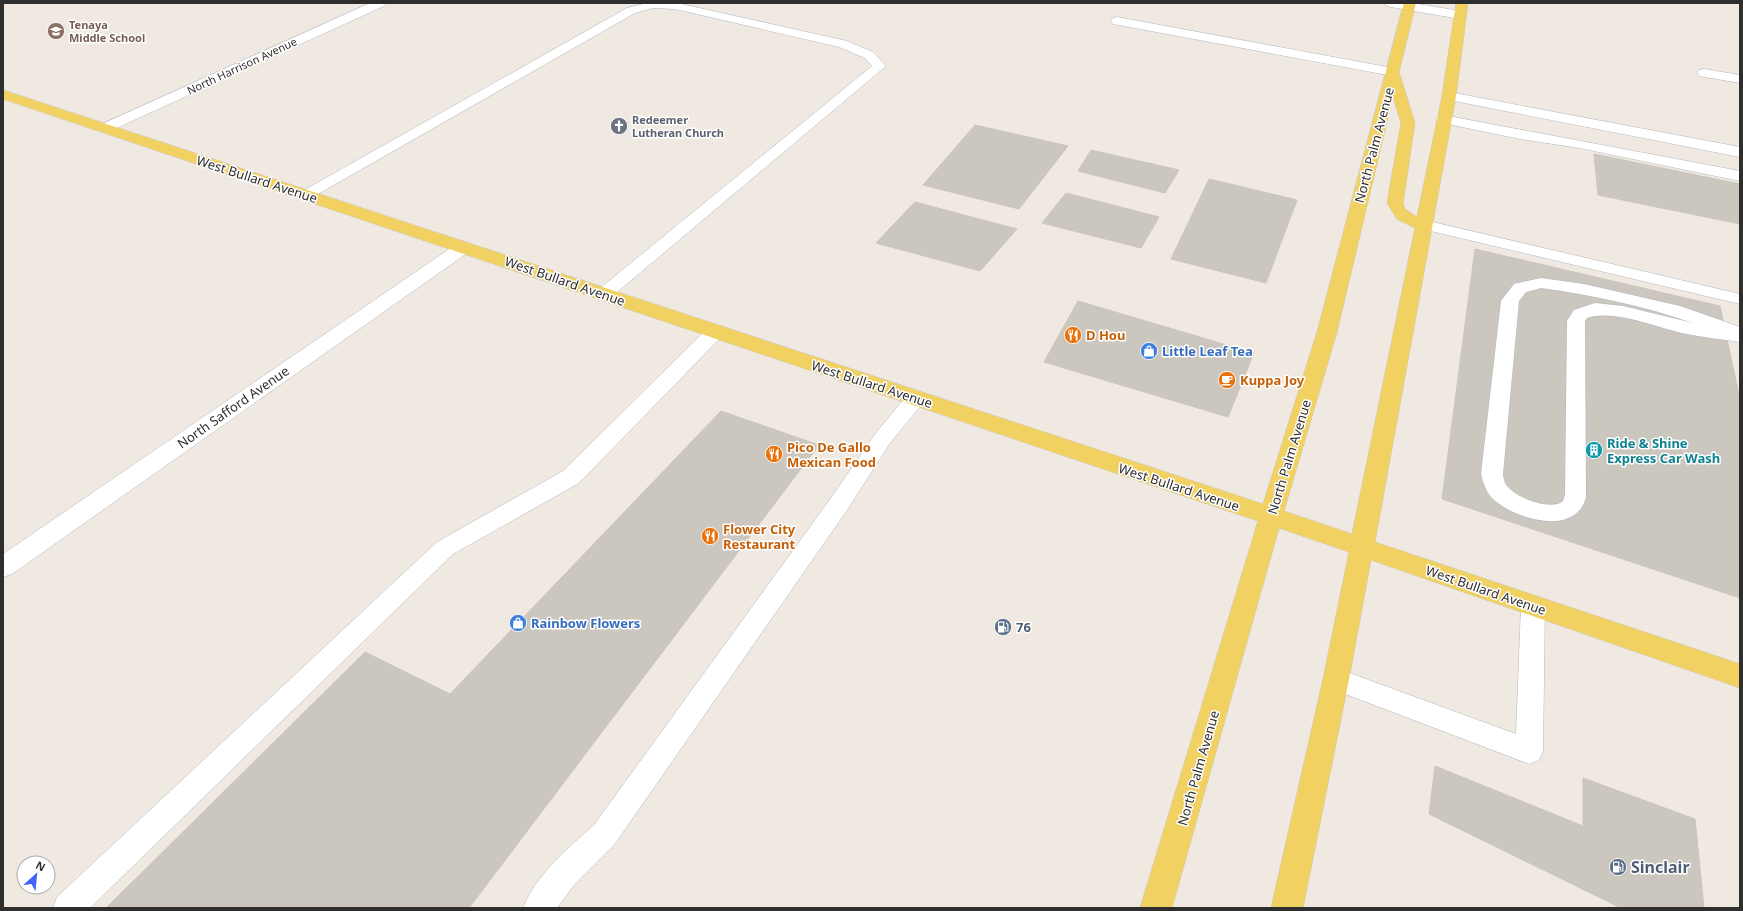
<svg xmlns="http://www.w3.org/2000/svg" width="1743" height="911" font-family="'Noto Sans',sans-serif">
<style>
.building{fill:#cbc7bf;stroke:#cbc5ba}
.lines{fill:none;stroke-linecap:round;stroke-linejoin:round}
.service-casing{stroke:#b4b7c1;stroke-width:1}
.minor-casing{stroke:#b4b7c1;stroke-width:1}
.primary-casing{stroke:#c9c9c9;stroke-width:1}
.service{fill:#fff;fill-rule:evenodd}
.minor{fill:#fff;fill-rule:evenodd}
.primary{fill:#f2d163;fill-rule:evenodd}
.labels{text-anchor:middle;stroke-width:3;stroke-linejoin:round;paint-order:stroke}
.far-education-label{font-size:11px;font-weight:bold;fill:#785e54;stroke:#fff;text-anchor:start}
.far-street-label{font-size:11px;fill:#2e2e2e;stroke:#fff}
.far-worship-label{font-size:11px;font-weight:bold;fill:#5b616d;stroke:#fff;text-anchor:start}
.street-label{font-size:13px;fill:#2e2e2e;stroke:#fff}
.food-label{font-size:13px;font-weight:bold;fill:#c56008;stroke:#fff;text-anchor:start}
.shop-label{font-size:13px;font-weight:bold;fill:#366cbe;stroke:#fff;text-anchor:start}
.culture-label{font-size:13px;font-weight:bold;fill:#0d838f;stroke:#fff;text-anchor:start}
.service-label{font-size:13px;font-weight:bold;fill:#4e5e75;stroke:#fff;text-anchor:start}
.near-service-label{font-size:16px;font-weight:bold;fill:#4e5e75;stroke:#fff;text-anchor:start}
</style>
<rect width="100%" height="100%" fill="#efe9e1"/>
<!-- building -->
<g class="building">
<path d="M975,125L1068,146L1019,209L923,185Z"/>
<path d="M1091,150L1179,170L1165,193L1078,171Z"/>
<path d="M1594,154L1740,184V224L1598,195Z"/>
<path d="M1209,179L1297,200L1266,283L1171,259Z"/>
<path d="M1066,193L1159,217L1141,248L1042,223Z"/>
<path d="M915,202L1017,229L980,271L876,243Z"/>
<path d="M1475,249L1720,306L1740,400V598L1442,499Z"/>
<path d="M1078,301L1254,353L1228,417L1044,362Z"/>
<path d="M721,411L819,445L469,908H106L365,652L450,694Z"/>
<path d="M1435,766L1583,826V778L1695,819L1704,908H1621L1429,814Z"/>
</g>
<g class="lines">
<defs>
<g id="service">
<path d="M647,3H677L847,41L873,52L886,66L610,298L604,299L598,298L595,294L598,290L872,66L865,58L839,47L675,9L653,8L635,13L311,198L306,200L301,198L298,195L301,192L627,8Z"/>
<path d="M1117,17L1393,68L1398,69L1399,72L1398,75L1393,76L1113,24L1111,21L1113,18Z"/>
<path d="M1443,115L1740,171V181L1579,148L1520,139L1438,122L1436,119L1438,116Z"/>
<path d="M1424,220L1740,294V304L1418,228L1416,225L1418,222Z"/>
<path d="M1541,278L1584,284L1680,306L1740,327V342C1721,339 1701,337 1682,333C1655,327 1614,309 1587,318L1585,321L1586,497C1576,538 1512,519 1491,497C1486,491 1483,482 1481,474L1501,301L1514,284ZM1541,288C1592,295 1644,306 1693,323L1623,306L1595,303L1574,310L1567,321L1565,494L1563,501C1551,512 1512,497 1505,483C1504,480 1503,477 1503,474L1519,301L1526,292Z"/>
<path d="M715,326L722,328L724,332L722,336L579,483L453,554L90,908H53L57,897L437,542L563,471L708,328Z"/>
<path d="M916,391L923,393L926,398L923,403L890,443L847,510L614,845L574,885L557,908H523C537,874 567,849 594,825L831,498L876,433L909,393Z"/>
<path d="M1533,595L1542,598L1545,605L1543,751L1539,760L1529,764L1327,687L1323,679L1327,671L1336,668L1516,734L1521,605L1524,598Z"/>
</g>
<g id="minor">
<path d="M370,3H386L384,6L110,131L105,132L100,131L98,128L100,125Z"/>
<path d="M1385,3H1412L1460,11L1464,12L1466,15L1464,18L1460,19L1391,7L1387,6Z"/>
<path d="M1704,69L1740,75V83L1699,76L1697,73L1699,70Z"/>
<path d="M1449,92L1740,147V157L1444,99L1442,96L1444,93Z"/>
<path d="M464,242L470,243L473,247L470,251L12,574L3,577V554L458,243Z"/>
</g>
<path id="primary" d="M1404,3H1416L1399,72L1415,123L1403,203L1405,209L1417,217L1442,96L1456,3H1468L1456,96L1375,542L1740,664V688L1371,560L1349,679L1303,908H1271L1323,679L1349,552L1279,528L1172,908H1140L1258,521L3,99V90L1263,504L1317,332ZM1393,97L1401,123L1387,203L1397,219L1415,228L1352,534L1284,511L1337,332Z"/>
</defs>
<!-- service casing -->
<use href="#service" class="service-casing"/>
<!-- minor casing -->
<use href="#minor" class="minor-casing"/>
<!-- primary casing -->
<use href="#primary" class="primary-casing"/>
<!-- service -->
<use href="#service" class="service"/>
<!-- minor -->
<use href="#minor" class="minor"/>
<!-- primary -->
<use href="#primary" class="primary"/>
</g>
<!-- icons -->
<defs>
<symbol id="school-disc" viewBox="-11 -11 22 22"><circle r="9.5" fill="#8d6e63" stroke="#fff"/><path d="M0-5L7-2L0 1L-7-2ZM-4 1L0 2.5L4 1V4Q0 6-4 4Z" fill="#fff"/></symbol>
<symbol id="church-disc" viewBox="-11 -11 22 22"><circle r="9.5" fill="#6b7280" stroke="#fff"/><path d="M-1.2-6h2.4v3.5h3.3v2.4h-3.3V6h-2.4V-.1h-3.3v-2.4h3.3Z" fill="#fff"/></symbol>
<symbol id="restaurant-disc" viewBox="-11 -11 22 22"><circle r="9.5" fill="#e8710a" stroke="#fff"/><path d="M-5-6h1v4h1v-4h1v4h1v-4h1v5L-1.5 .5V6h-2V.5L-5-1ZM5-6V6H3V1.5H1.5Q1.5-4 5-6Z" fill="#fff"/></symbol>
<symbol id="shop-disc" viewBox="-11 -11 22 22"><circle r="9.5" fill="#3f7fe0" stroke="#fff"/><path d="M-5-2.5h2.3a2.7 3.5 0 0 1 5.4 0H5L5.5 6h-11ZM-1.5-2.5h3a1.5 2.3 0 0 0-3 0Z" fill="#fff"/></symbol>
<symbol id="cafe-disc" viewBox="-11 -11 22 22"><circle r="9.5" fill="#e8710a" stroke="#fff"/><path d="M-5.5-4.5H6V0H3Q3 3.5 0 3.5H-2.5Q-5.5 3.5-5.5 0ZM3-3.2v2h1.7v-2ZM-6 4.5H4V6H-6Z" fill="#fff"/></symbol>
<symbol id="building-disc" viewBox="-11 -11 22 22"><circle r="9.5" fill="#0f9aa8" stroke="#fff"/><path d="M-4-6H4V6H1V3H-1V6H-4ZM-2.5-4.3h1.7v1.8h-1.7ZM.8-4.3h1.7v1.8H.8ZM-2.5-1h1.7V.8h-1.7ZM.8-1h1.7V.8H.8Z" fill="#fff"/></symbol>
<symbol id="fuel-disc" viewBox="-11 -11 22 22"><circle r="9.5" fill="#5c6f8a" stroke="#fff"/><path d="M-5.5-6h7V0h2V4h1.3V-2.5L3-4.5l.8-.8L6-3V5H2.5V1h-1V6h-7ZM-4.2-4.7v3.2H.2V-4.7Z" fill="#fff"/></symbol>
</defs>
<g fill-rule="evenodd">
<use href="#school-disc" x="46" y="21" width="20" height="20"/>
<use href="#church-disc" x="609" y="116" width="20" height="20"/>
<use href="#restaurant-disc" x="1063" y="325" width="20" height="20"/>
<use href="#shop-disc" x="1139" y="341" width="20" height="20"/>
<use href="#cafe-disc" x="1217" y="370" width="20" height="20"/>
<use href="#building-disc" x="1584" y="440" width="20" height="20"/>
<use href="#restaurant-disc" x="764" y="444" width="20" height="20"/>
<use href="#restaurant-disc" x="700" y="526" width="20" height="20"/>
<use href="#shop-disc" x="508" y="613" width="20" height="20"/>
<use href="#fuel-disc" x="993" y="617" width="20" height="20"/>
<use href="#fuel-disc" x="1608" y="857" width="20" height="20"/>
</g>
<g class="labels">
<!-- far-education labels -->
<g class="far-education-label">
<text x="69" y="29">Tenaya<tspan x="69" dy="13">Middle School</tspan></text>
</g>
<!-- far-street labels -->
<g class="far-street-label">
<text transform="translate(242 66) rotate(-25)" y="4">North Harrison Avenue</text>
</g>
<!-- far-worship labels -->
<g class="far-worship-label">
<text x="632" y="124">Redeemer<tspan x="632" dy="13">Lutheran Church</tspan></text>
</g>
<!-- street labels -->
<g class="street-label">
<text transform="translate(1374 145) rotate(-75)" y="5">North Palm Avenue</text>
<text transform="translate(257 179) rotate(18)" y="5">West Bullard Avenue</text>
<text transform="translate(565 281) rotate(19)" y="5">West Bullard Avenue</text>
<text transform="translate(872 384) rotate(18)" y="5">West Bullard Avenue</text>
<text transform="translate(233 407) rotate(-35)" y="5">North Safford Avenue</text>
<text transform="translate(1289 457) rotate(-73)" y="5">North Palm Avenue</text>
<text transform="translate(1179 487) rotate(18)" y="5">West Bullard Avenue</text>
<text transform="translate(1486 590) rotate(19)" y="5">West Bullard Avenue</text>
<text transform="translate(1198 768) rotate(-74)" y="5">North Palm Avenue</text>
</g>
<!-- food labels -->
<g class="food-label">
<text x="1086" y="340">D Hou</text>
<text x="1240" y="385">Kuppa Joy</text>
<text x="787" y="452">Pico De Gallo<tspan x="787" dy="15">Mexican Food</tspan></text>
<text x="723" y="534">Flower City<tspan x="723" dy="15">Restaurant</tspan></text>
</g>
<!-- shop labels -->
<g class="shop-label">
<text x="1162" y="356">Little Leaf Tea</text>
<text x="531" y="628">Rainbow Flowers</text>
</g>
<!-- culture labels -->
<g class="culture-label">
<text x="1607" y="448">Ride &amp; Shine<tspan x="1607" dy="15">Express Car Wash</tspan></text>
</g>
<!-- service labels -->
<g class="service-label">
<text x="1016" y="632">76</text>
</g>
<!-- near-service labels -->
<g class="near-service-label">
<text x="1631" y="873">Sinclair</text>
</g>
</g>
<!-- border -->
<rect width="1743" height="911" fill="none" stroke="#2e2e2e" stroke-width="8"/>
<!-- north arrow -->
<g transform="translate(36 875) rotate(27)"><circle r="19" fill="#ffffff" stroke="#ababab"/>
<path d="M0-3L7 15L0 10L-7 15Z" fill="#4264fb"/>
<text y="-6" font-size="11" font-weight="bold" text-anchor="middle" fill="#2e2e2e">N</text>
</g>
</svg>
